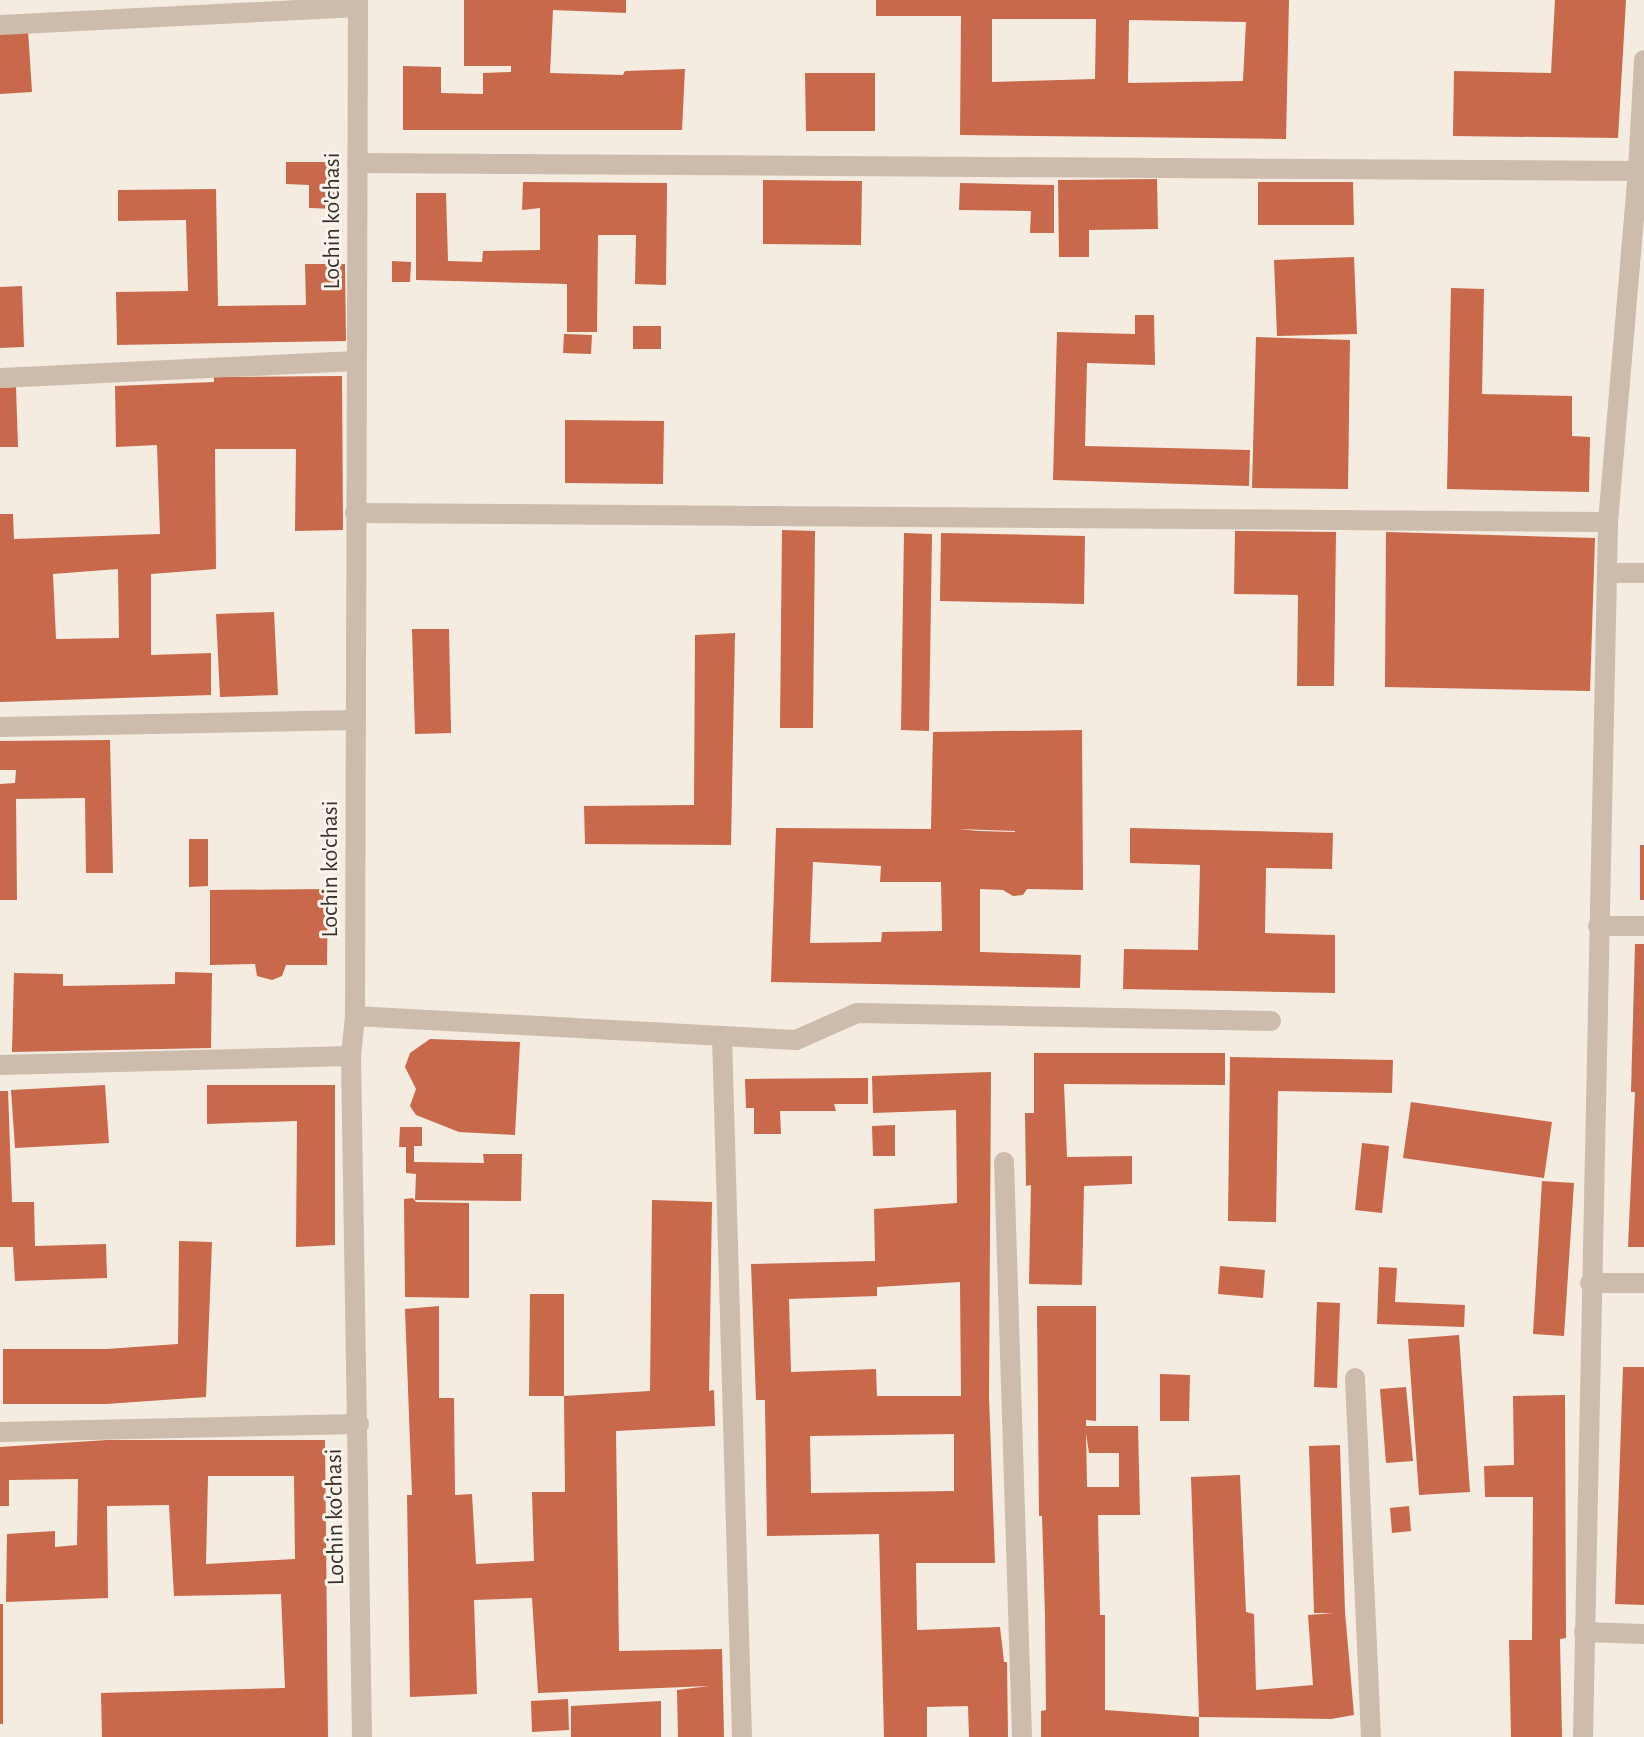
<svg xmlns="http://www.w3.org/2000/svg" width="1644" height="1737" font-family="'Alegreya Sans',sans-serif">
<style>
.building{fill:#c8694b;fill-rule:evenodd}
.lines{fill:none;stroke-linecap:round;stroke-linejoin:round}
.minor{stroke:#cdbbac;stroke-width:20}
.labels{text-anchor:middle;stroke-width:6;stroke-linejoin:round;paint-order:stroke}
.street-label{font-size:24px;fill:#3b302b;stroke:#fbf5ee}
</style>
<rect width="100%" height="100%" fill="#f4ebe1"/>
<!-- building -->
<g class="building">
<path d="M464,0H626V13L553,10L550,73L623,75L625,71L685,69L682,130H403V66L441,67V93L483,94V73L511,72V66H464Z"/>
<path d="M876,0H1289L1286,139L960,135L961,16H876ZM992,19H1096L1095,79L992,82ZM1129,20L1246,22L1243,81L1128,83Z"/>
<path d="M1555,0H1626L1618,138L1453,136L1454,71L1551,73Z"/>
<path d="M28,30L32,92L0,94V32Z"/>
<path d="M805,73H875V131H806Z"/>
<path d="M286,162H331V183H338L337,209L309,208V185L286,184Z"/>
<path d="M1157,179L1158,229L1089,230V257H1059L1058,180Z"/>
<path d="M763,180L862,181L861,245L763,244Z"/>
<path d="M523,182L667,183L666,285L635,284L636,235H598L597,332H567V284L416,280V193H446L448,261L482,262L483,251L540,250V208L522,210Z"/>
<path d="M1258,182H1353L1354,225H1258Z"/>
<path d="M960,183L1054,185V233H1030L1031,211L959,210Z"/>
<path d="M216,189L218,306L306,305L305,264H345L346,341L117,345L116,292L188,291L186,220L118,221V190Z"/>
<path d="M1354,257L1357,334L1277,336L1274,260Z"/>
<path d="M392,261L411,262L410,282H392Z"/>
<path d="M22,286L24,347L0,348V287Z"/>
<path d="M1451,288L1484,289L1482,394L1572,396V436L1590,437L1589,492L1447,489Z"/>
<path d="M1135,315H1154L1155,365L1087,363L1085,446L1250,450L1249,486L1053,480L1057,332L1135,334Z"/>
<rect x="633" y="326" width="28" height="23"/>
<path d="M564,334L592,335L591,354L563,353Z"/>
<path d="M1256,337L1350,340L1348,489L1252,488Z"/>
<path d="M342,376L343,530L295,531L296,449H215L216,569L151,574V655L211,653V695L0,702V514H13L14,539L160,534L157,445L116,447L115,386L214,382V377ZM118,569L119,638L56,639L53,574Z"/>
<path d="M16,387L18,447H0V388Z"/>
<path d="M565,420L664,421L663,484L565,483Z"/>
<path d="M782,530L815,531L813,728H780Z"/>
<path d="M1235,531L1336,532L1334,686H1297L1298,595L1234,594Z"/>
<path d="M1386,532L1595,538L1590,691L1385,687Z"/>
<path d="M904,533L932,534L929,731L901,730Z"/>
<path d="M941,533L1085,536L1084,604L940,601Z"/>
<path d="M274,612L278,695L220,697L216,614Z"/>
<path d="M412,629H449L451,733L415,734Z"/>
<path d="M735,633L731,845L585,844L584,806L694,805L695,635Z"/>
<path d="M1082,730L1083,890L1027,889L1023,895L1013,896L1003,890L980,889V952L1081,955L1080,988L771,982L776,828L931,829L933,732ZM958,829L1015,831V832L979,831ZM813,862L881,866L880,882H941L942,931L882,932L881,942L810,943Z"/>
<path d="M110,740L113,873H86L85,798L16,799L17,900H0V784L15,783L16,770H0V741Z"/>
<path d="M1130,828L1333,833L1332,869L1266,868L1265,933L1335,935V993L1123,989L1124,949L1198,950L1200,865L1130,863Z"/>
<path d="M189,839H208V886L189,887Z"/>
<rect x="1640" y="845" width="4" height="55"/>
<path d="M328,889L327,965H286L282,976L272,980L257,976L255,964L210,965V890Z"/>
<path d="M1635,944H1644V1247H1628L1635,1092H1631Z"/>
<path d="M175,972L212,973L211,1048L12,1052L14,973L63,974V986L175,984Z"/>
<path d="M430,1039L520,1042L515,1135L459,1132L416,1115L410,1106L416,1089L405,1067L410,1053Z"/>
<path d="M1034,1053H1225V1085L1064,1084L1067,1157L1132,1156V1184L1084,1186L1082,1285L1029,1284L1031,1185L1026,1186L1025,1113H1034Z"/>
<path d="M1230,1057L1393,1060L1392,1093L1278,1091L1276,1222L1228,1221Z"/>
<path d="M991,1072L989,1396L995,1563H916L917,1630L1000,1627L1004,1662H1007L1008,1737H969L968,1706L927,1707V1737H884L879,1534L767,1536L765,1400H756L751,1264L875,1261L874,1209L957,1203L956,1110L873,1113L872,1076ZM960,1282L961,1396H877L876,1369L791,1372L789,1299L877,1296V1287ZM954,1434V1491L811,1493L810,1436Z"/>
<path d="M868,1078V1104H834L836,1111H780L781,1134H754V1108H746L745,1079Z"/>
<path d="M105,1085L109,1143L15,1148L11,1090Z"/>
<path d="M207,1085H335V1245L296,1247L297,1121L207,1124Z"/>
<path d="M0,1091H8L12,1202H34L35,1246L106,1244L107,1278L15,1281L13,1247H0Z"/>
<path d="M1411,1102L1552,1122L1544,1178L1403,1158Z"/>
<path d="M895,1125V1156H873L872,1126Z"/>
<path d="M400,1127H422V1146H414V1162L484,1163L483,1154H522L521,1201L415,1200L416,1174L406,1173V1147H399Z"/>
<path d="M1362,1143L1389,1146L1382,1213L1355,1210Z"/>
<path d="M1542,1181L1574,1183L1564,1336L1533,1334Z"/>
<path d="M413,1198L416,1202L469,1203V1298L405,1297L404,1199Z"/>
<path d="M652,1200L712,1202L709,1391L714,1390L715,1426L616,1431L619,1651L722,1649L724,1737H678L677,1690L709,1686L538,1693L532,1598L474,1600L477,1694L410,1697L407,1495H412L405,1309L439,1306V1398H454L455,1495L472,1494L476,1564L534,1561L532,1492H565L564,1396L650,1391Z"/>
<path d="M179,1241L212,1242L206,1397L106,1404H3V1349H106L178,1344Z"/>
<path d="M1220,1266L1265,1270L1263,1298L1218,1294Z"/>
<path d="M1379,1267L1397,1268L1395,1302L1465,1305L1464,1327L1377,1324Z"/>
<path d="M530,1294H564V1396H529Z"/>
<path d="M1317,1302L1340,1303L1337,1388L1314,1387Z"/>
<path d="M1037,1306H1096V1421L1086,1420V1426H1138L1140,1515H1098L1100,1615H1105V1710L1199,1717V1737H1041V1711L1046,1710L1045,1615L1042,1516H1039ZM1086,1433L1089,1453H1119V1487H1087Z"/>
<path d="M1459,1335L1470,1492L1419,1495L1408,1339Z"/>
<path d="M1623,1367H1644V1605L1615,1604Z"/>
<path d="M1160,1374L1190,1375L1189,1421H1160Z"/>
<path d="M1406,1387L1413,1461L1386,1463L1380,1389Z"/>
<path d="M1565,1395L1566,1638L1560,1639L1562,1737H1511L1509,1640H1532L1533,1497H1485L1484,1466L1514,1465L1513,1396Z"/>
<path d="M107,1440H325L328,1737H102L101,1693L285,1688L281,1594L174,1596L169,1505L107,1506L108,1598L6,1602L7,1534L55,1531V1547L77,1545L78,1479L9,1480V1506H0V1447ZM208,1476H294L295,1559L206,1564Z"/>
<path d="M1340,1445L1345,1612L1354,1715L1331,1719L1199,1717L1191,1477L1240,1475L1246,1612L1254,1614L1256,1690L1313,1685L1308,1615L1334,1613H1314L1309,1446Z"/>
<path d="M1409,1506L1411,1531L1392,1533L1390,1508Z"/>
<rect x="0" y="1604" width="3" height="120"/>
<path d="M568,1699L569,1730L532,1732L531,1701Z"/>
<path d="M661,1701V1737H571V1706Z"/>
</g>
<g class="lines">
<!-- minor -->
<g class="minor">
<path d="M358,0L355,1016L351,1056L362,1737"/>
<path d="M0,25L358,7"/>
<path d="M357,163L1638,171"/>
<path d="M0,378L356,361"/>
<path d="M355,513L1608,522"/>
<path d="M1607,573H1644"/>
<path d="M0,727L354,720"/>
<path d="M1598,926H1644"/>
<path d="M355,1016L796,1040L857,1013L1271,1021"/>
<path d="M722,1036L742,1737"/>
<path d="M0,1065L351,1056"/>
<path d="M1004,1162L1022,1737"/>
<path d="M1590,1283H1644"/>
<path d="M1355,1378L1371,1737"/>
<path d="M0,1432L359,1424"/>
<path d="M1584,1632L1644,1634"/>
<path d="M1583,1737L1608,522L1638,171L1644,60"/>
</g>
</g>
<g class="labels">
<!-- street labels -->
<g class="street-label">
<text transform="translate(331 221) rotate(-90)" y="8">Lochin ko'chasi</text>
<text transform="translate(329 869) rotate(-90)" y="8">Lochin ko'chasi</text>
<text transform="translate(334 1517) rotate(-91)" y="8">Lochin ko'chasi</text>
</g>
</g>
</svg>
